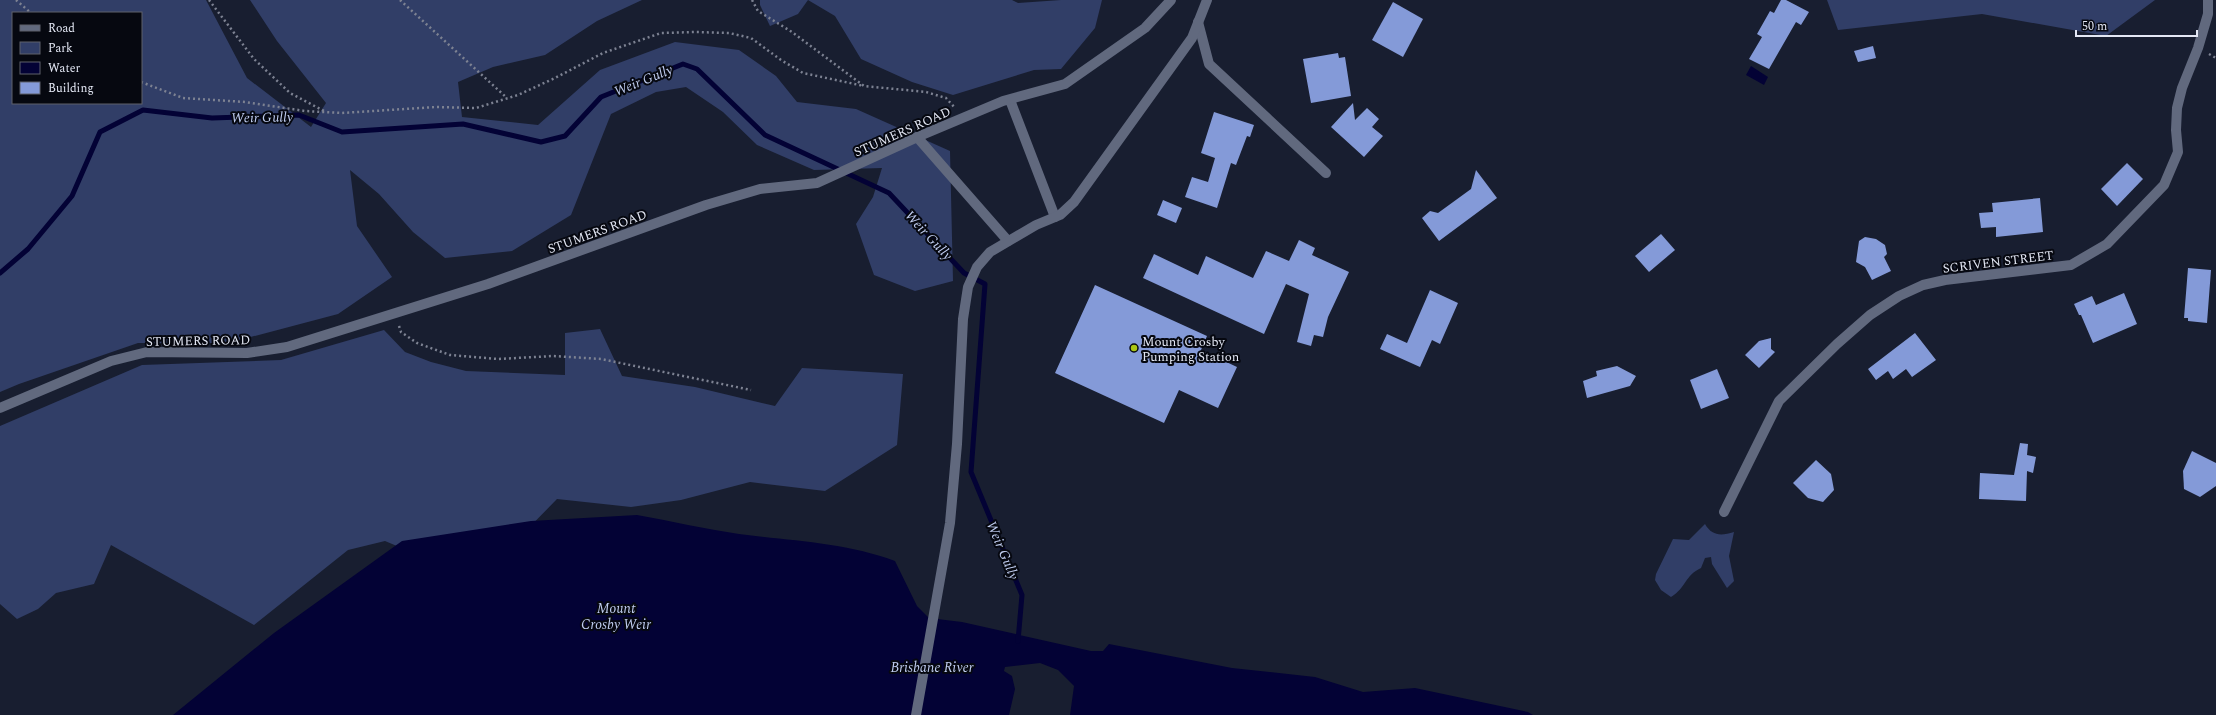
<svg xmlns="http://www.w3.org/2000/svg" width="2216" height="715" font-family="Spectral,serif">
<style>
.green{fill:#313e67;fill-rule:evenodd}
.water{fill:#030235}
.lines{fill:none;stroke-linecap:round;stroke-linejoin:round}
.stream{stroke:#030235;stroke-width:5}
.building{fill:#849ad8}
.path{stroke:#7d8292;stroke-width:2.5;stroke-dasharray:2 3;stroke-linecap:butt}
.minor{stroke:#61697e;stroke-width:10}
.poi-dot{fill:#abc615;stroke:#060810;stroke-width:1.5}
.labels{text-anchor:middle;stroke-width:4;stroke-linejoin:round;paint-order:stroke}
.street-label{font-size:13px;fill:#e3e7f4;stroke:#060810}
.poi-label{font-size:13px;fill:#e3e7f4;stroke:#060810;text-anchor:start}
.water-label{font-size:14px;font-style:italic;fill:#c0cdf0;stroke:#060810}
</style>
<rect width="100%" height="100%" fill="#181e30"/>
<!-- green -->
<g class="green">
<path d="M0,0H206L247,78L311,127L326,103L277,41L250,0H642L597,21L545,55L493,67L458,82L462,117L538,125L600,70L675,42L739,50L776,76L797,102L856,109L950,151L953,281L915,291L874,275L856,224L873,197L882,168L814,170L757,145L723,112L686,87L656,92L611,114L571,215L512,251L445,258L413,232L379,194L350,170L357,226L392,277L338,314L228,343H138L19,384L0,392ZM13,13H141V103H13Z"/>
<path d="M760,0H808L798,14L770,26L760,5Z"/>
<path d="M808,0H1012L1018,3L1061,0H1102L1095,28L1061,69L1034,70L953,95L912,82L861,59L835,16Z"/>
<path d="M1827,0H2155L2106,36L1982,14L1838,30Z"/>
<path d="M600,329L622,376L695,387L775,406L802,368L903,374L897,445L825,491L750,482L681,500L631,507L557,499L515,542L430,560L385,541L348,550L254,625L111,545L94,584L56,593L38,609L17,619L0,604V426L142,365L281,360L384,330L405,352L431,362L466,371L565,375V333Z"/>
<path d="M1705,524C1712,536 1721,536 1734,532L1729,556L1734,581L1727,588L1712,564L1711,557L1705,558L1701,568C1685,575 1686,588 1671,597L1661,590L1655,580L1656,574L1673,539L1689,540Z"/>
</g>
<!-- water -->
<g class="water">
<path d="M1751,66L1768,77L1764,85L1746,75Z"/>
<path d="M637,515C671,521 705,529 739,534C792,541 844,542 895,561L917,606L929,618L962,622L1091,651H1103L1109,644L1232,668L1315,677L1363,692L1415,688L1528,712L1533,715H1070L1074,686L1058,670L1040,663L1005,667L1004,671L1012,676L1015,689L1009,715H173L274,633L402,541L531,521Z"/>
</g>
<g class="lines">
<!-- stream -->
<path class="stream" d="M0,273L28,249L72,196L100,132L143,110L212,118L299,115L342,132L463,124L541,142L565,136L601,97L683,64L697,69L765,135L889,193L964,273L985,284L971,472L1022,595L1018,641"/>
</g>
<!-- building -->
<g class="building">
<path d="M1781,0H1786L1809,12L1801,25L1796,22L1769,69L1749,59L1762,37L1757,34L1770,11L1774,13Z"/>
<path d="M1393,2L1423,19L1403,57L1372,40Z"/>
<path d="M1873,46L1876,58L1858,62L1854,51Z"/>
<path d="M1338,53L1339,58L1345,57L1351,96L1311,103L1303,59Z"/>
<path d="M1353,103L1355,120L1367,108L1379,119L1372,127L1383,136L1364,157L1331,127Z"/>
<path d="M1214,112L1254,125L1250,137L1247,136L1236,165L1231,163L1217,208L1185,197L1192,177L1208,182L1215,158L1201,153Z"/>
<path d="M2127,163L2143,179L2117,206L2101,189Z"/>
<path d="M1476,170L1497,198L1439,241L1422,218L1430,211L1438,213L1471,189Z"/>
<path d="M2040,198L2043,232L1996,237V227L1981,228L1979,213L1993,212L1992,203Z"/>
<path d="M1163,200L1182,208L1176,223L1157,215Z"/>
<path d="M1661,234L1675,250L1649,272L1635,256Z"/>
<path d="M1865,237L1876,239L1885,245L1887,254L1884,257L1891,271L1872,280L1865,267L1856,262L1859,241Z"/>
<path d="M1299,240L1315,248L1312,255L1349,272L1328,317L1323,337L1314,335L1311,346L1297,342L1309,294L1286,284L1264,334L1143,278L1154,254L1198,275L1206,256L1253,278L1266,251L1289,261Z"/>
<path d="M2188,268L2211,270L2207,323L2188,321V318H2184Z"/>
<path d="M1095,285L1207,336L1201,350L1237,367L1218,408L1179,390L1164,423L1055,373Z"/>
<path d="M1430,290L1458,303L1440,344L1432,340L1420,367L1380,349L1387,334L1407,343Z"/>
<path d="M2124,293L2137,324L2093,343L2081,315H2079L2074,304L2092,296L2096,305Z"/>
<path d="M1915,333L1936,360L1912,377L1906,369L1893,379L1888,371L1876,380L1868,369Z"/>
<path d="M1771,338V349L1775,352L1759,368L1745,355L1759,341Z"/>
<path d="M1617,366L1636,376L1630,386L1587,398L1583,381L1597,376L1596,371Z"/>
<path d="M1717,369L1729,398L1701,409L1690,380Z"/>
<path d="M2020,443L2028,444L2027,455L2036,457L2033,473L2027,471L2026,501L1979,499L1980,473L2014,475Z"/>
<path d="M2192,451L2216,463V486L2200,497L2184,489L2183,471Z"/>
<path d="M1816,460L1831,474L1834,490L1823,502L1808,498L1793,483Z"/>
</g>
<g class="lines">
<!-- path -->
<g class="path">
<path d="M16,0L31,13"/>
<path d="M209,0L254,59L290,93L324,111"/>
<path d="M400,0L507,98"/>
<path d="M752,0L758,11L792,32L864,86L926,92L946,98L955,108"/>
<path d="M2209,54L2216,58"/>
<path d="M141,82L183,98L245,102L305,111L342,113L436,107L476,108L518,95L555,78L603,53L661,33L696,32L729,33L751,38L781,60L803,73L864,86"/>
<path d="M399,326L401,332L417,343L450,355L498,359L553,356L601,359L751,390"/>
</g>
<!-- minor -->
<g class="minor">
<path d="M1198,22L1209,64L1326,173"/>
<path d="M1010,100L1055,217"/>
<path d="M917,137L1008,241"/>
<path d="M0,408L111,361L147,352L247,353L287,347L488,284L706,205L760,189L817,183L922,135L1003,101L1065,84L1145,28L1171,0"/>
<path d="M1724,512L1779,401L1837,344L1870,315L1899,296L1923,285L1945,280L2071,265L2107,244L2164,185L2178,152L2176,130L2177,108L2182,88L2198,48L2208,14V0"/>
<path d="M916,715L950,523L957,444L963,319L968,287L977,267L990,252L1036,225L1060,215L1074,202L1192,38L1207,0"/>
</g>
</g>
<!-- markers -->
<circle class="poi-dot" cx="1134" cy="348" r="4"/>
<g class="labels">
<!-- street labels -->
<g class="street-label">
<text transform="translate(902 131) rotate(-24)" y="5">STUMERS ROAD</text>
<text transform="translate(597 231) rotate(-20)" y="5">STUMERS ROAD</text>
<text transform="translate(1998 261) rotate(-7)" y="5">SCRIVEN STREET</text>
<text transform="translate(198 340) rotate(-1)" y="5">STUMERS ROAD</text>
</g>
<!-- poi labels -->
<g class="poi-label">
<text x="1142" y="346">Mount Crosby<tspan x="1142" dy="15">Pumping Station</tspan></text>
</g>
<!-- water labels -->
<g class="water-label">
<text transform="translate(643 80) rotate(-22)" y="5">Weir Gully</text>
<text transform="translate(262 117) rotate(-1)" y="5">Weir Gully</text>
<text transform="translate(929 235) rotate(47)" y="5">Weir Gully</text>
<text transform="translate(1003 550) rotate(67)" y="5">Weir Gully</text>
<text x="616" y="613">Mount<tspan x="616" dy="16">Crosby Weir</tspan></text>
<text x="932" y="672">Brisbane River</text>
</g>
</g>
<!-- legend -->
<rect x="12" y="12" width="130" height="92" fill="#060810" stroke="#5e616b"/>
<rect x="20" y="25" width="20" height="6" fill="#61697e" stroke="#5e616b"/>
<text x="48" y="32" font-size="12" fill="#e3e7f4">Road</text>
<rect x="20" y="42" width="20" height="12" fill="#313e67" stroke="#5e616b"/>
<text x="48" y="52" font-size="12" fill="#e3e7f4">Park</text>
<rect x="20" y="62" width="20" height="12" fill="#030235" stroke="#5e616b"/>
<text x="48" y="72" font-size="12" fill="#e3e7f4">Water</text>
<rect x="20" y="82" width="20" height="12" fill="#849ad8" stroke="#5e616b"/>
<text x="48" y="92" font-size="12" fill="#e3e7f4">Building</text>
<!-- scale -->
<path d="M2076 30v6h121v-6" fill="none" stroke="#e3e7f4" stroke-width="2"/>
<text x="2082" y="30" font-size="12" fill="#e3e7f4" stroke="#060810" stroke-width="3" paint-order="stroke">50 m</text>
</svg>
